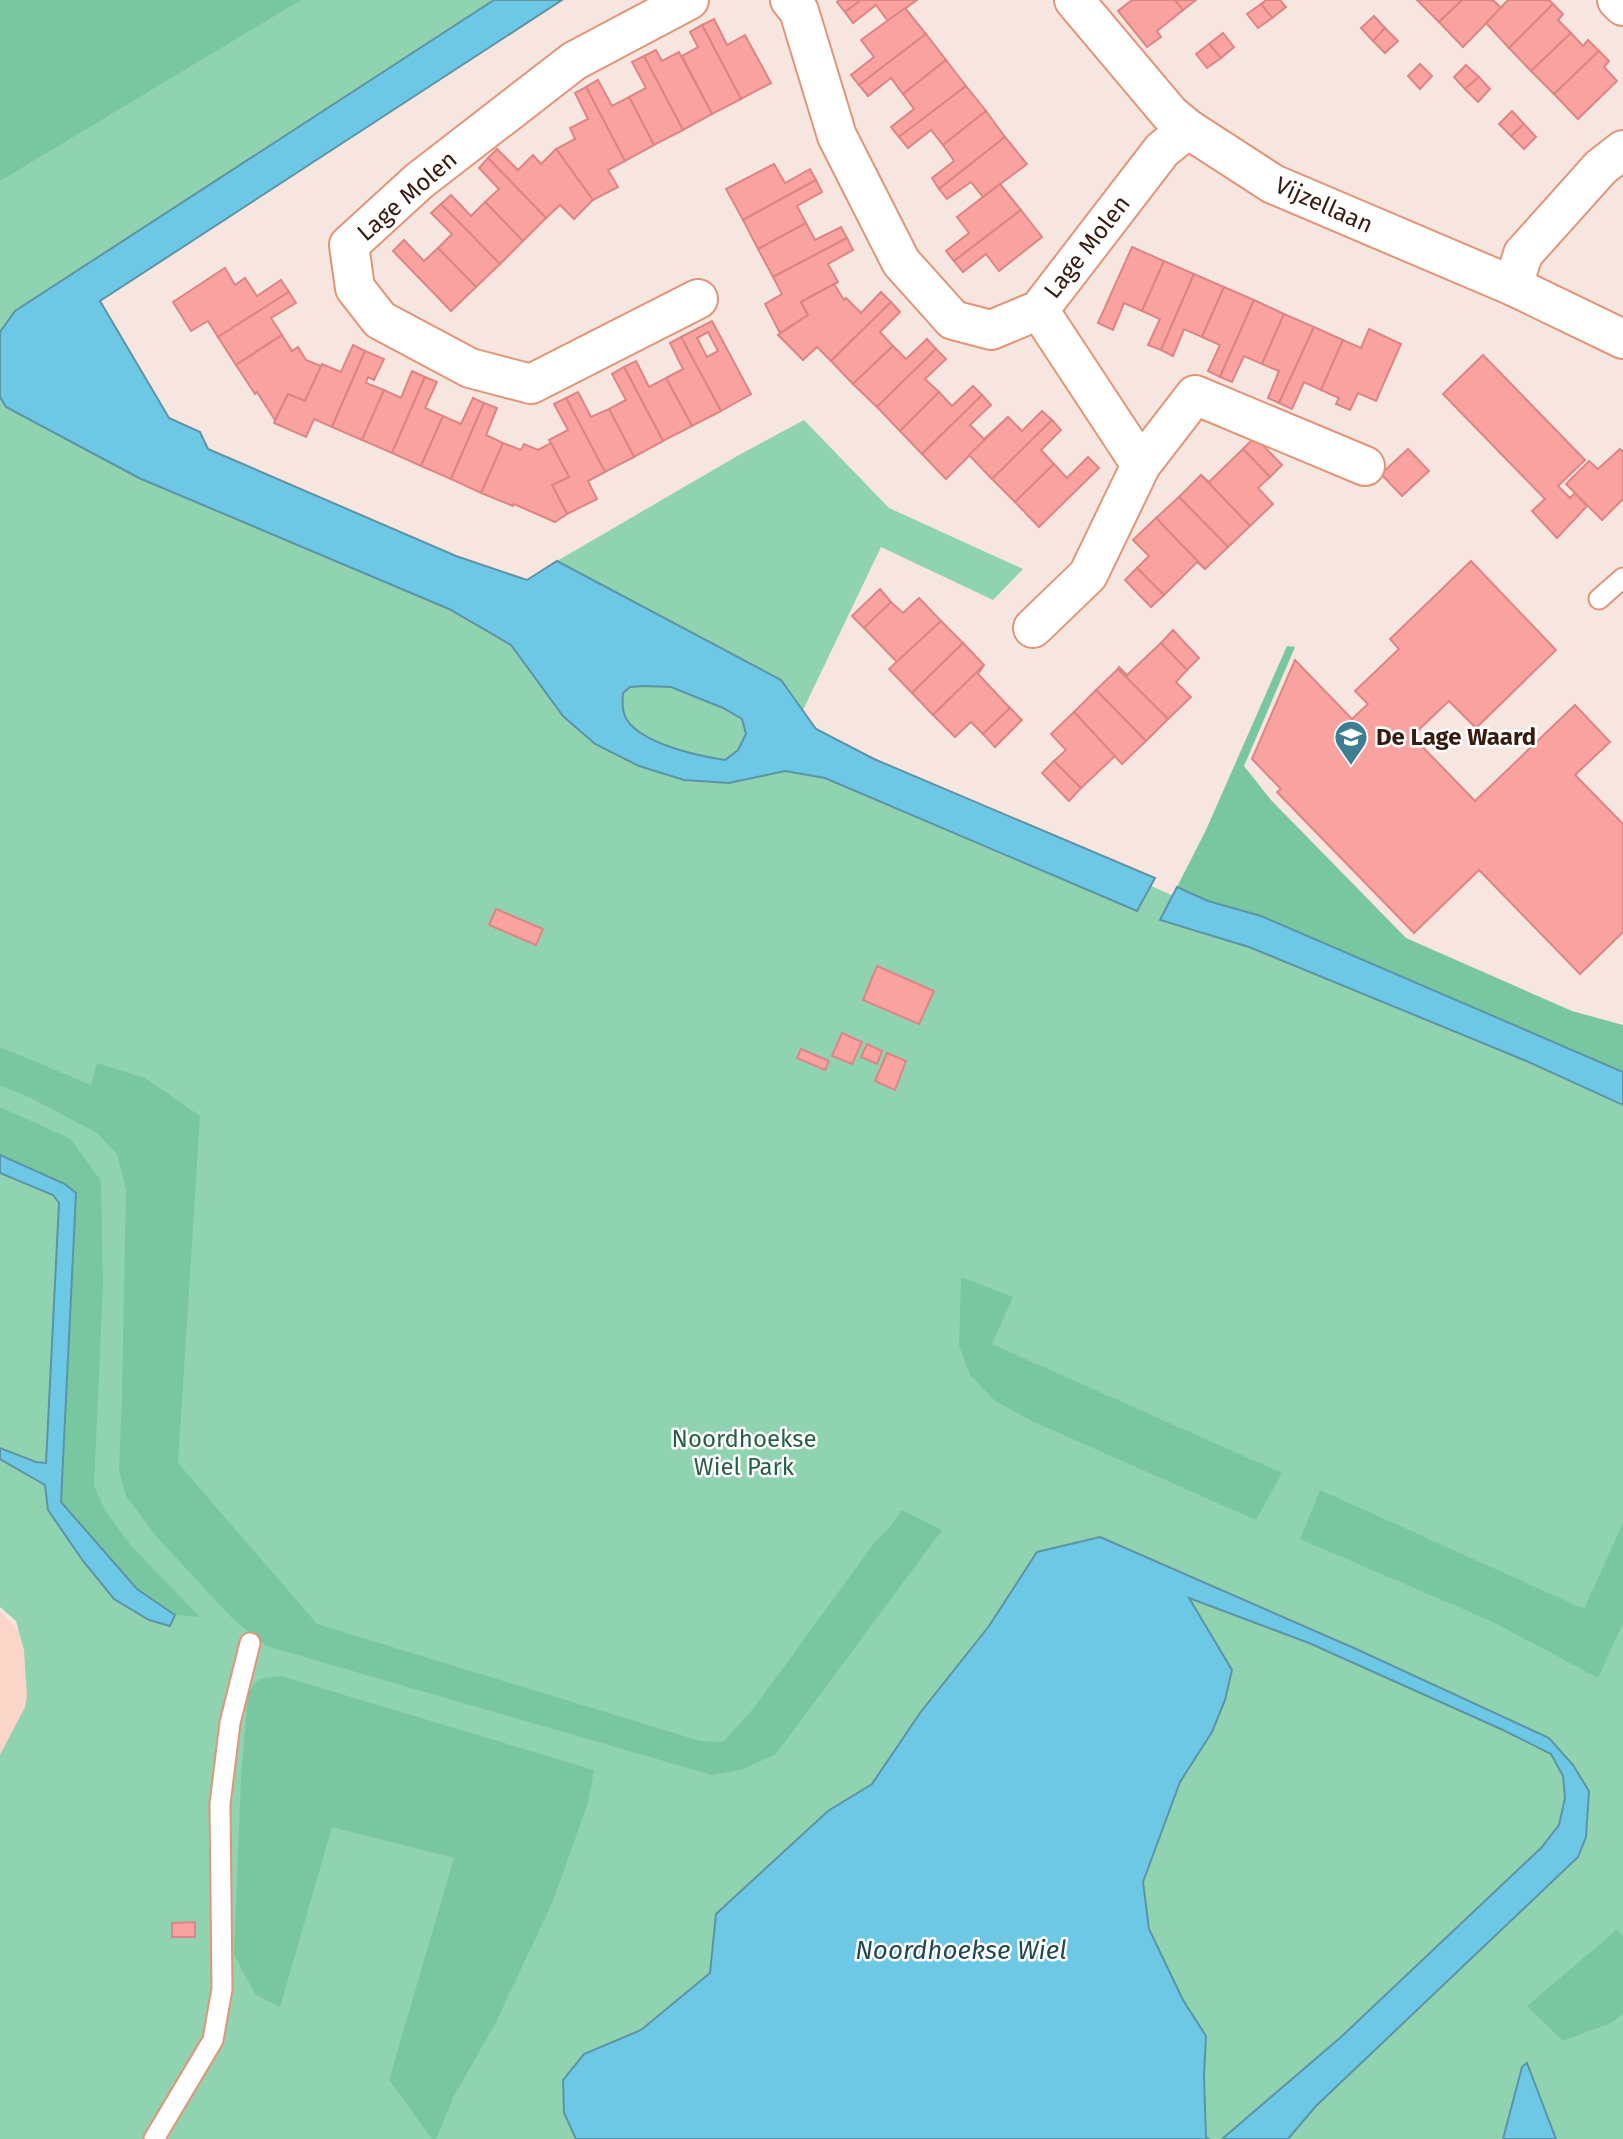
<svg xmlns="http://www.w3.org/2000/svg" width="1623" height="2139" font-family="'Fira Sans',sans-serif">
<style>
.built{fill:#fbd5c7}
.green{fill:#90d3b1}
.forest{fill:#79c7a0}
.water{fill:#6dc8e6;stroke:#5d94a5;stroke-width:2;fill-rule:evenodd}
.building{fill:#faa2a0;stroke:#db8684;stroke-width:2;fill-rule:evenodd}
.lines{fill:none;stroke-linecap:round;stroke-linejoin:round}
.service-casing{stroke:#e39476;stroke-width:23}
.minor-casing{stroke:#e39476;stroke-width:42}
.service{stroke:#fff;stroke-width:19}
.minor{stroke:#fff;stroke-width:38}
.labels{text-anchor:middle;stroke-width:5;stroke-linejoin:round;paint-order:stroke}
.street-label{font-size:24px;fill:#381a0e;stroke:#fff}
.poi-label{font-size:24px;font-weight:bold;fill:#381a0e;stroke:#fff;text-anchor:start}
.park-label{font-size:24px;fill:#266147;stroke:#fff}
.water-label{font-size:26px;font-style:italic;fill:#1f4855;stroke:#fff}
</style>
<rect width="100%" height="100%" fill="#f7e5df"/>
<!-- built -->
<path class="built" d="M0,1611L92,1711L0,1910Z"/>
<!-- green -->
<g class="green">
<path d="M0,0H538L7,347L20,394L640,654L1623,1100V2139H0V1755L25,1707L27,1696L24,1650L16,1621L0,1607Z"/>
<path d="M804,420L889,508L1023,569L993,600L881,547L803,710L781,680L557,561L739,455Z"/>
</g>
<!-- forest -->
<g class="forest">
<path d="M0,0H301L0,181Z"/>
<path d="M1287,646L1295,647L1244,766L1271,800L1406,938L1572,1011L1623,1025V1072L1261,916L1208,901L1177,887L1206,830Z"/>
<path d="M0,1047L91,1085L97,1063L145,1078L200,1116L178,1463L317,1624L700,1741L723,1742L753,1709L874,1543L891,1526L902,1510L942,1530L776,1754L741,1770L712,1775L266,1646L232,1618L155,1535L126,1496L119,1471L122,1394L126,1190L117,1154L97,1133L31,1098L0,1085Z"/>
<path d="M0,1107L71,1139L101,1181L103,1284L94,1486L106,1512L132,1547L200,1617L175,1615L137,1589L61,1502L66,1371L65,1184L0,1155Z"/>
<path d="M961,1277L1013,1297L992,1344L1282,1473L1256,1520L1032,1421L995,1401L970,1375L959,1345Z"/>
<path d="M1320,1490L1584,1609L1623,1523V1623L1598,1678L1491,1621L1300,1539Z"/>
<path d="M281,1676L594,1770L588,1803L553,1901L496,2022L453,2098L436,2139H432L389,2080L454,1858L332,1827L280,2007L255,1994L234,1955L241,1777L248,1693L257,1681L265,1678Z"/>
<path d="M1616,1929L1623,1936V2014L1611,2023L1563,2041L1527,2006L1612,1934Z"/>
</g>
<!-- water -->
<g class="water">
<path d="M494,0H562L100,301L169,418L200,432L208,449L456,556L527,580L557,561L781,680L816,729L874,759L1155,878L1137,911L825,778L785,771L729,783L684,780L639,766L595,744L563,716L511,645L449,609L139,478L6,407L0,397V332L15,311ZM643,686L671,687L723,708L742,719L746,734L738,750L725,760C698,756 650,745 631,725C622,716 622,705 623,693L630,687Z"/>
<path d="M1177,887L1208,901L1261,916L1623,1072V1105L1524,1060L1249,947L1160,920Z"/>
<path d="M0,1155L65,1184L76,1193L61,1502L137,1589L175,1615L170,1626L149,1620L114,1599L83,1561L48,1510L45,1485L0,1459V1448L36,1462L46,1463L59,1203L53,1195L0,1173Z"/>
<path d="M1100,1537L1354,1648L1549,1738L1573,1765L1589,1791L1586,1837L1578,1857L1316,2106L1288,2139H1222L1341,2037L1541,1848L1559,1825L1565,1798L1563,1776L1551,1754L1503,1730L1309,1643L1189,1598L1232,1670L1225,1700L1212,1732L1180,1782L1143,1882L1149,1929L1183,2000L1206,2036L1204,2076L1206,2137L1209,2139H576L564,2113L563,2080L584,2054L641,2030L710,1973L716,1914L828,1811L872,1784L920,1713L989,1626L1037,1552Z"/>
<path d="M1527,2063L1556,2139H1503L1522,2067Z"/>
</g>
<!-- building -->
<g class="building">
<path d="M839,0H861L845,12L837,2Z"/>
<path d="M861,0H917L888,21L876,5L853,23L845,12Z"/>
<path d="M1132,0H1175L1183,10L1157,31L1161,37L1147,47L1118,11Z"/>
<path d="M1175,0H1196L1183,10Z"/>
<path d="M1266,0H1280L1286,7L1272,18L1261,4Z"/>
<path d="M1417,0H1462L1439,22Z"/>
<path d="M1462,0H1493L1501,8L1463,47L1439,22Z"/>
<path d="M1508,0H1549L1553,4L1509,48L1486,23Z"/>
<path d="M1261,4L1272,18L1258,28L1247,14Z"/>
<path d="M1553,4L1563,14L1558,20L1571,33L1531,71L1509,48Z"/>
<path d="M905,8L926,34L859,85L851,75L874,57L861,40Z"/>
<path d="M1374,16L1385,28L1373,41L1361,28Z"/>
<path d="M714,19L727,45L745,35L771,83L741,99L702,25Z"/>
<path d="M702,25L741,99L712,114L682,56L698,47L690,32Z"/>
<path d="M1385,28L1398,41L1385,53L1373,41Z"/>
<path d="M1223,33L1234,47L1221,58L1209,44Z"/>
<path d="M1571,33L1583,46L1588,40L1599,51L1554,94L1531,71Z"/>
<path d="M926,34L946,60L903,94L891,78L868,96L859,85Z"/>
<path d="M1209,44L1221,58L1207,68L1196,54Z"/>
<path d="M656,50L662,61L679,52L712,114L683,130L644,56Z"/>
<path d="M1599,51L1609,61L1604,67L1617,81L1578,119L1554,94Z"/>
<path d="M644,56L683,130L654,145L629,97L646,88L632,62Z"/>
<path d="M946,60L966,86L899,137L891,127L914,109L903,94Z"/>
<path d="M1420,64L1432,76L1420,89L1408,76Z"/>
<path d="M1466,65L1479,77L1465,89L1454,77Z"/>
<path d="M1479,77L1490,89L1478,102L1465,89Z"/>
<path d="M598,80L612,106L629,97L654,145L625,161L586,87Z"/>
<path d="M966,86L986,111L943,145L931,130L908,148L899,137Z"/>
<path d="M586,87L625,161L608,170L618,187L593,200L556,149L575,139L570,128L588,119L575,93Z"/>
<path d="M986,111L1005,137L939,189L932,178L954,161L943,145Z"/>
<path d="M1512,111L1524,124L1511,136L1499,124Z"/>
<path d="M1524,124L1536,137L1524,149L1511,136Z"/>
<path d="M1005,137L1027,164L983,197L971,182L947,199L939,189Z"/>
<path d="M497,149L518,170L533,155L541,164L556,149L593,200L574,219L560,205L546,218L488,158Z"/>
<path d="M488,158L546,218L523,241L485,202L499,189L479,168Z"/>
<path d="M774,164L785,183L810,169L816,180L743,220L726,189Z"/>
<path d="M816,180L822,192L797,206L806,223L758,249L743,220Z"/>
<path d="M1000,184L1021,210L954,261L946,251L969,233L957,217Z"/>
<path d="M451,195L471,216L485,202L523,241L500,264L441,204Z"/>
<path d="M441,204L500,264L476,287L438,248L452,234L431,213Z"/>
<path d="M1021,210L1042,237L999,271L986,254L963,272L954,261Z"/>
<path d="M806,223L815,240L841,227L847,238L773,277L758,249Z"/>
<path d="M847,238L853,250L828,264L838,282L801,302L808,315L780,333L765,304L782,294L773,277Z"/>
<path d="M404,240L424,261L438,248L476,287L451,311L393,251Z"/>
<path d="M1132,247L1164,261L1142,311L1124,303L1113,330L1098,323Z"/>
<path d="M1164,261L1194,274L1161,350L1148,345L1160,319L1142,311Z"/>
<path d="M225,268L235,285L245,278L257,296L281,280L289,292L218,337L208,321L191,331L173,302Z"/>
<path d="M1194,274L1224,287L1202,337L1184,329L1173,356L1161,350Z"/>
<path d="M834,284L844,300L846,298L861,313L881,292L891,302L831,361L817,347L803,360L778,335L808,315L801,302Z"/>
<path d="M1224,287L1254,300L1220,377L1208,371L1220,345L1202,337Z"/>
<path d="M289,292L296,303L271,318L282,335L236,365L218,337Z"/>
<path d="M1254,300L1284,314L1262,364L1244,356L1232,382L1220,377Z"/>
<path d="M891,302L900,312L880,332L893,346L853,384L831,361Z"/>
<path d="M1284,314L1314,327L1279,403L1268,398L1279,371L1262,364Z"/>
<path d="M712,321L751,394L721,411L681,337ZM708,332L718,351L707,357L697,338Z"/>
<path d="M1314,327L1343,340L1321,390L1304,382L1292,409L1279,403Z"/>
<path d="M1369,329L1401,344L1376,401L1358,393L1350,410L1336,404L1339,398L1321,390L1343,340L1361,348Z"/>
<path d="M282,335L292,351L298,347L306,360L321,366L305,401L288,394L275,420L257,392L255,394L236,365Z"/>
<path d="M681,337L721,411L692,426L666,378L683,369L670,343Z"/>
<path d="M927,339L936,349L877,407L853,384L893,346L906,359Z"/>
<path d="M353,345L365,351L332,427L314,419L306,437L274,423L288,394L305,401L322,364L341,372Z"/>
<path d="M936,349L946,359L925,379L939,392L900,431L877,407Z"/>
<path d="M365,351L384,359L374,380L368,377L366,383L384,390L362,440L332,427Z"/>
<path d="M1483,355L1585,460L1558,486L1570,498L1575,493L1587,506L1557,538L1532,511L1545,499L1443,394Z"/>
<path d="M636,361L649,387L666,378L692,426L663,441L624,367Z"/>
<path d="M624,367L663,441L634,457L609,409L626,400L612,374Z"/>
<path d="M412,371L425,377L392,453L362,440L384,390L401,398Z"/>
<path d="M425,377L437,382L425,408L443,416L421,466L392,453Z"/>
<path d="M973,386L982,395L922,454L900,431L939,392L952,406Z"/>
<path d="M578,392L591,417L609,409L634,457L605,472L566,398Z"/>
<path d="M982,395L991,405L970,425L984,439L1008,417L946,479L922,454Z"/>
<path d="M473,398L484,403L451,479L421,466L443,416L461,424Z"/>
<path d="M566,398L605,472L588,481L597,499L567,514L552,485L569,477L549,440L568,430L554,404Z"/>
<path d="M484,403L497,408L486,435L503,443L481,493L451,479Z"/>
<path d="M1042,411L1052,420L992,479L969,455L1008,417L1022,431Z"/>
<path d="M1052,420L1061,430L1041,450L1054,464L1015,502L992,479Z"/>
<path d="M1255,437L1282,465L1270,477L1243,449Z"/>
<path d="M503,443L521,450L524,444L538,450L551,443L569,477L552,485L567,514L555,522L514,504L513,506L481,493Z"/>
<path d="M1243,449L1270,477L1258,488L1273,504L1250,526L1201,475L1209,482Z"/>
<path d="M1408,449L1429,471L1402,496L1381,474Z"/>
<path d="M1620,449L1623,452V499L1602,520L1566,484L1589,461L1598,469Z"/>
<path d="M1088,457L1099,468L1039,527L1015,502L1054,464L1067,478Z"/>
<path d="M1201,475L1250,526L1228,547L1179,497Z"/>
<path d="M1179,497L1228,547L1205,569L1156,518Z"/>
<path d="M1156,518L1205,569L1197,562L1164,595L1137,568L1149,556L1133,540Z"/>
<path d="M1471,561L1556,650L1476,728L1449,701L1412,736L1475,801L1575,705L1610,742L1575,775L1623,824V932L1580,974L1479,870L1414,933L1277,792L1281,789L1252,759L1295,660L1352,719L1368,704L1355,691L1399,649L1390,639Z"/>
<path d="M1137,568L1164,595L1151,607L1125,580Z"/>
<path d="M880,589L891,602L864,628L852,616Z"/>
<path d="M919,598L941,621L897,662L864,628L891,602L903,613Z"/>
<path d="M941,621L963,643L912,693L889,669Z"/>
<path d="M1173,630L1199,658L1187,670L1161,643Z"/>
<path d="M963,643L984,665L933,715L912,693Z"/>
<path d="M1161,643L1187,670L1176,682L1191,697L1168,719L1118,669L1119,667L1127,675Z"/>
<path d="M984,665L978,674L1010,708L983,734L971,722L955,737L933,715Z"/>
<path d="M1118,669L1168,719L1146,741L1096,690Z"/>
<path d="M1096,690L1146,741L1122,764L1074,712Z"/>
<path d="M1010,708L1022,720L995,747L983,734Z"/>
<path d="M1074,712L1115,756L1081,788L1054,761L1066,750L1051,734Z"/>
<path d="M1054,761L1081,788L1069,801L1042,773Z"/>
<path d="M496,909L543,929L536,945L489,925Z"/>
<path d="M877,966L934,991L919,1024L863,1000Z"/>
<path d="M842,1033L862,1042L852,1064L832,1056Z"/>
<path d="M867,1044L882,1051L877,1064L861,1057Z"/>
<path d="M801,1049L829,1061L825,1070L797,1058Z"/>
<path d="M887,1053L906,1061L895,1090L875,1081Z"/>
<path d="M195,1922V1937H172V1923Z"/>
</g>
<g class="lines">
<defs>
<g id="service">
<path d="M1599,599L1623,578"/>
<path d="M154,2139L213,2040L222,1989L220,1804L230,1723L250,1643"/>
</g>
<g id="minor">
<path d="M689,0L574,61L419,181L349,245L355,288L380,320L470,368L531,384L698,299"/>
<path d="M790,0L799,11L837,136L901,262L953,320L991,330L1039,310L1162,150L1188,129"/>
<path d="M1074,0L1170,114L1188,129L1273,184L1513,286L1623,339"/>
<path d="M1617,0L1623,6"/>
<path d="M1513,286L1523,254L1601,167L1623,150"/>
<path d="M1039,310L1141,465"/>
<path d="M1033,628L1088,575L1141,465L1195,395L1365,466"/>
</g>
</defs>
<!-- service casing -->
<use href="#service" class="service-casing"/>
<!-- minor casing -->
<use href="#minor" class="minor-casing"/>
<!-- service -->
<use href="#service" class="service"/>
<!-- minor -->
<use href="#minor" class="minor"/>
</g>
<!-- icons -->
<defs>
<symbol id="school-pin" viewBox="-11 -11 22 30"><path d="M0 17L-7.5 6A9.5 9.5 0 1 1 7.5 6Z" fill="#3e7e92" stroke="#fff"/><path d="M0-5L7-2L0 1L-7-2ZM-4 1L0 2.5L4 1V4Q0 6-4 4Z" fill="#fff"/></symbol>
</defs>
<g fill-rule="evenodd">
<use href="#school-pin" x="1332" y="718" width="38" height="52"/>
</g>
<g class="labels">
<!-- street labels -->
<g class="street-label">
<text transform="translate(407 196) rotate(-41)" y="8">Lage Molen</text>
<text transform="translate(1324 205) rotate(24)" y="8">Vijzellaan</text>
<text transform="translate(1087 247) rotate(-52)" y="8">Lage Molen</text>
</g>
<!-- poi labels -->
<g class="poi-label">
<text x="1376" y="745">De Lage Waard</text>
</g>
<!-- park labels -->
<g class="park-label">
<text x="744" y="1447">Noordhoekse<tspan x="744" dy="28">Wiel Park</tspan></text>
</g>
<!-- water labels -->
<g class="water-label">
<text x="961" y="1959">Noordhoekse Wiel</text>
</g>
</g>
</svg>
